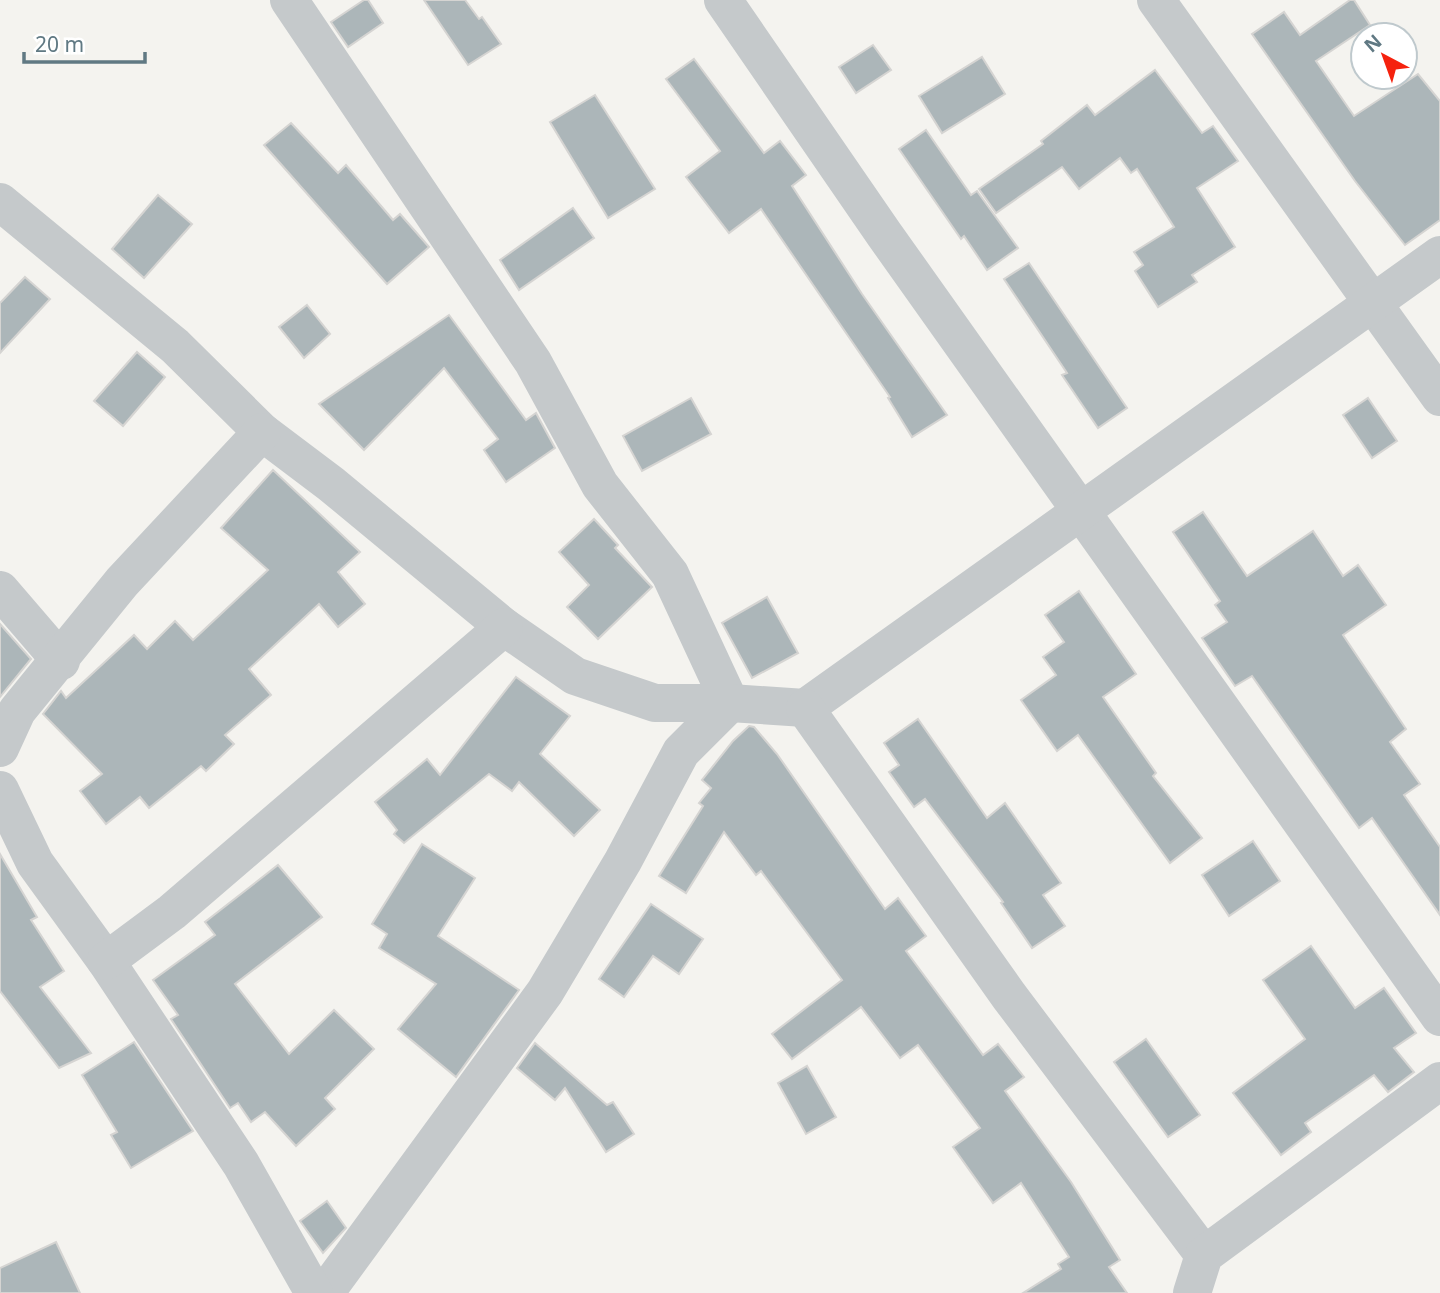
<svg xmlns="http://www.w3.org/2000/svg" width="1440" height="1293" font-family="'Noto Sans',sans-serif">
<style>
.building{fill:#acb6b9;stroke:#d5d4d2;stroke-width:2}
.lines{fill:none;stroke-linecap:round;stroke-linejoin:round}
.minor{stroke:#c5c9cb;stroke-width:38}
</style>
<rect width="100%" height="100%" fill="#f4f3ef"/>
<!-- building -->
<g class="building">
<path d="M364,0H368L383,23L348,47L331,22Z"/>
<path d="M424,0H465L479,19L482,17L501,44L468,65Z"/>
<path d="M1350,0H1354L1370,25L1316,61L1354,116L1418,74L1440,101V220L1405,245L1355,181L1252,34L1284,12L1300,35Z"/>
<path d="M873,45L891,70L856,93L839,67Z"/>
<path d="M982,57L1005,94L942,133L919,96Z"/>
<path d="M694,59L764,153L780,141L806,175L792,186L862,294L947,415L912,437L888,398L890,397L761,209L729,233L686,177L720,151L666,79Z"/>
<path d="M1155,70L1202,133L1213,126L1238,161L1197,188L1235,247L1192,275L1197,282L1158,307L1135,271L1143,265L1134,252L1174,227L1137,169L1131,173L1120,158L1079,189L1062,167L996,213L979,189L1043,144L1041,141L1087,105L1095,115Z"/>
<path d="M595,95L655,189L608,218L550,122Z"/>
<path d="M291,123L338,173L346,165L393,220L400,214L429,247L387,284L264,145Z"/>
<path d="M926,130L971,195L977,191L1018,248L987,270L964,236L961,239L899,149Z"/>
<path d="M158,195L192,224L144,278L112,249Z"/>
<path d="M573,208L594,238L519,290L500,260Z"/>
<path d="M1029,263L1127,408L1098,428L1062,375L1067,373L1004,279Z"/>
<path d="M25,277L50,299L0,353V303Z"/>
<path d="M307,305L330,334L304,358L279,327Z"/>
<path d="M449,315L526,420L536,413L555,448L506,482L484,450L498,439L444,368L364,450L319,404Z"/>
<path d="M137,352L165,377L123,426L94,401Z"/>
<path d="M691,398L711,434L642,471L623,436Z"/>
<path d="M1368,398L1397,441L1372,458L1343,415Z"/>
<path d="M273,470L360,552L338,572L365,604L338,627L319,604L249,669L271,695L225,735L234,744L206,771L201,766L149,808L140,797L106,824L80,791L102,774L43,714L61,691L66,698L134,635L147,649L175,621L193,640L268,570L221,528Z"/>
<path d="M1203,512L1247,576L1313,531L1343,576L1358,565L1386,605L1343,635L1406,729L1390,742L1420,784L1404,795L1440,847V915L1372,818L1359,828L1252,676L1235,686L1202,638L1227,622L1215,605L1220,601L1173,532Z"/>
<path d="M594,519L618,545L615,548L652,587L598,639L567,607L589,585L559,552Z"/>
<path d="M1079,591L1136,674L1103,697L1156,773L1153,776L1202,838L1170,863L1078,735L1057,751L1021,700L1056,675L1043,657L1064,642L1045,615Z"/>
<path d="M767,597L798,653L752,678L722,623Z"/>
<path d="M0,624L31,659L0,697Z"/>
<path d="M516,677L570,716L540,754L600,810L574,836L519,782L512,791L489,774L404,843L394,834L397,830L375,802L427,759L440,775Z"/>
<path d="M918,719L987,818L1005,803L1061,883L1043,895L1065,926L1032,948L1001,903L1003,902L925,799L914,807L889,772L899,765L884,743Z"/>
<path d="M749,726L754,727L777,754L885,909L898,898L926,936L906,951L983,1055L998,1044L1024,1077L1005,1091L1071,1182L1120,1260L1109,1267L1127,1293H1023L1061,1269L1058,1264L1069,1257L1021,1183L993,1203L953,1147L980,1128L918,1045L900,1058L861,1007L792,1059L772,1034L842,980L761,871L756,875L724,832L686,893L659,876L703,806L699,803L711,788L702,780L733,741Z"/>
<path d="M1253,841L1280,881L1229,916L1202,875Z"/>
<path d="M422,844L475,878L438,936L519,990L456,1077L398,1029L436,984L379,948L387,934L372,924Z"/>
<path d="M0,854L37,917L31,920L64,971L40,987L91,1053L59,1068L0,991Z"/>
<path d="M278,865L322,917L235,984L289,1054L334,1010L374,1049L325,1098L335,1109L296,1146L265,1112L251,1122L238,1103L230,1108L171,1019L178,1015L153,980L215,935L205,922Z"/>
<path d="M651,904L703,939L679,974L653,956L624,997L599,979Z"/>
<path d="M1311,946L1355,1008L1384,988L1416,1033L1394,1048L1414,1072L1388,1092L1374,1075L1305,1123L1311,1132L1281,1155L1233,1093L1305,1039L1263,980Z"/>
<path d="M1146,1039L1200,1115L1168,1137L1114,1062Z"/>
<path d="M134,1042L193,1131L131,1168L111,1135L117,1132L82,1075Z"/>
<path d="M535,1043L607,1105L613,1102L634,1134L606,1152L565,1088L555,1100L517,1068Z"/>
<path d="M807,1066L836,1117L806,1134L778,1083Z"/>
<path d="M327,1201L346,1228L323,1253L300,1221Z"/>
<path d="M56,1242L80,1293H0V1268Z"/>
</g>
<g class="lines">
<!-- minor -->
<g class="minor">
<path d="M289,0L533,362L600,485L670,574L730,703L681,752L623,861L545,992L325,1293"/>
<path d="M723,0L884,234L1440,1017"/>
<path d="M1156,0L1440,397"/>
<path d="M0,202L175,346L262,432L331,484L504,627L575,676L655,703H730L805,708L1440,255"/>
<path d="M0,590L61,661"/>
<path d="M805,708L1009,996L1204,1255"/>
<path d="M0,748L17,711L122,582L262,432"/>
<path d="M0,790L35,863L106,961L241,1164L314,1293"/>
<path d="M106,961L172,912L504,627"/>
<path d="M1192,1293L1204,1255L1440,1081"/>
</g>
</g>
<!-- north arrow -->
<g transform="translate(1384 56) rotate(319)"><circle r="33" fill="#ffffff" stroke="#bfc9cd" stroke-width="2"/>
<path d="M0-5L12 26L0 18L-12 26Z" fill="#f5220e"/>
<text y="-10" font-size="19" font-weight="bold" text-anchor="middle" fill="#607983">N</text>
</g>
<!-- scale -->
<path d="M24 52v10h121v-10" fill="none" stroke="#607983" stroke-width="3.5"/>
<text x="35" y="52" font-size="21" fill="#607983" stroke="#ffffff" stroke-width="5" paint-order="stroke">20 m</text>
</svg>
